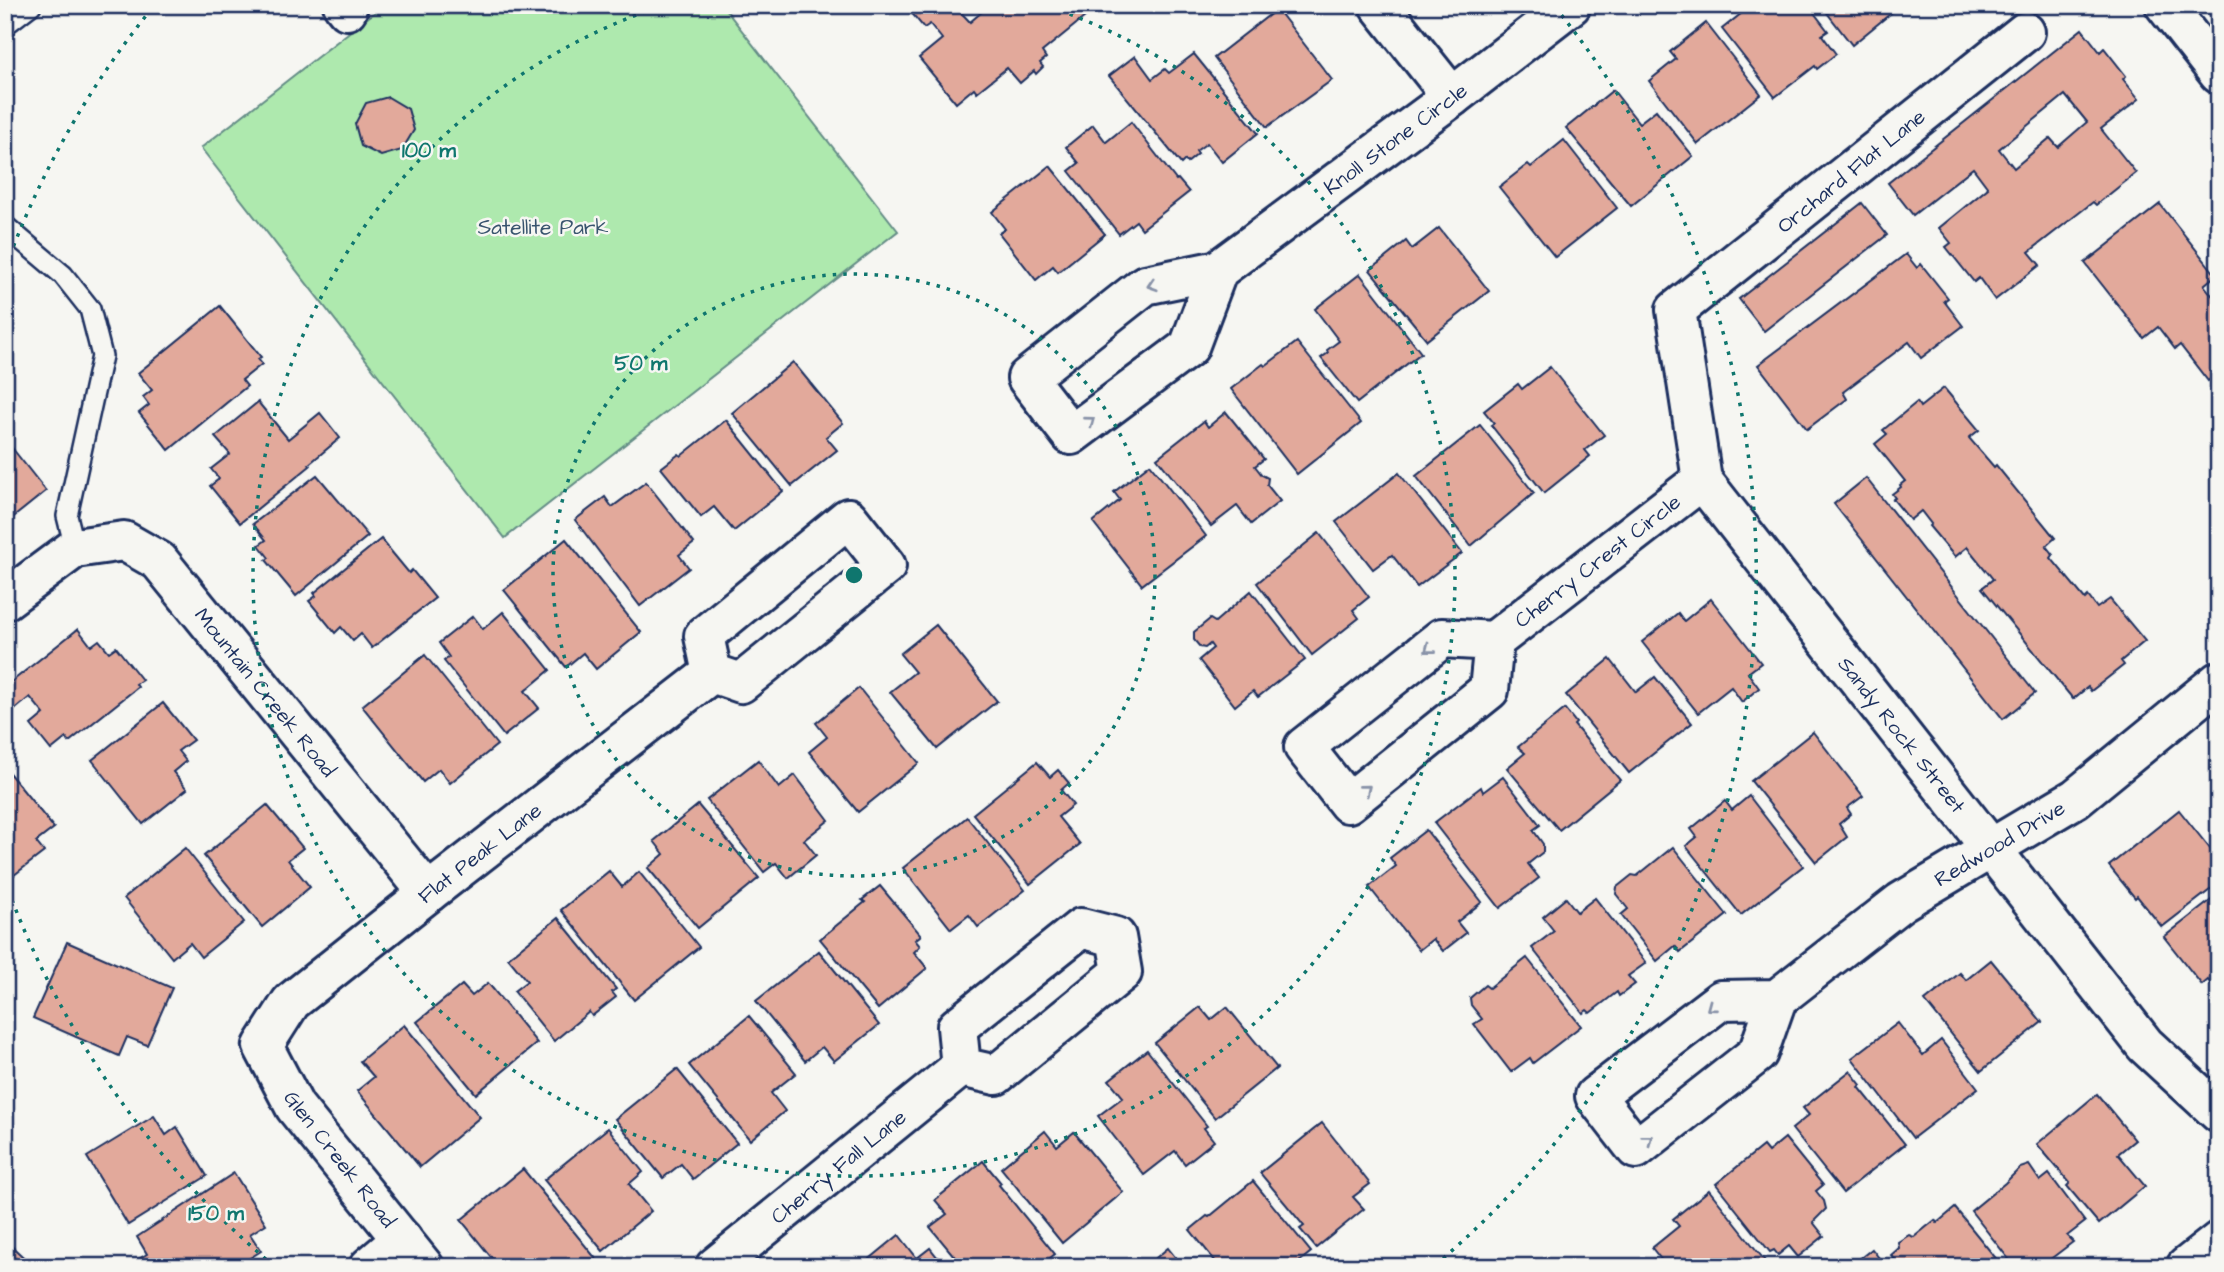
<svg xmlns="http://www.w3.org/2000/svg" width="2224" height="1272" font-family="'Architects Daughter',sans-serif">
<style>
.green{fill:#aee9ae;stroke:#648c86;stroke-width:2}
.building{fill:#e2a99b;stroke:#1b2f5e;stroke-width:2;fill-rule:evenodd}
.lines{fill:none;stroke-linecap:round;stroke-linejoin:round}
.lane-casing{stroke:#1b2f5e;stroke-width:24}
.street-casing{stroke:#1b2f5e;stroke-width:44}
.secondary-casing{stroke:#1b2f5e;stroke-width:44}
.lane{stroke:#f6f6f2;stroke-width:19}
.street{stroke:#f6f6f2;stroke-width:38}
.secondary{stroke:#f6f6f2;stroke-width:38}
.oneway{stroke:#8892a8}
.ring{fill:none;stroke:#0f766e;stroke-width:3.5;stroke-dasharray:3.5 7}
.labels{text-anchor:middle;stroke-width:5;stroke-linejoin:round;paint-order:stroke}
.street-label{font-size:21px;fill:#1b2f5e;stroke:#f6f6f2}
.park-label{font-size:21px;fill:#38546e;stroke:#f6f6f2}
.centre{fill:#0f766e;stroke:#f6f6f2;stroke-width:3.5}
.ring-label{font-size:21px;text-anchor:middle;font-weight:bold;fill:#0f766e;stroke:#f6f6f2;stroke-width:5;stroke-linejoin:round;paint-order:stroke}
</style>
<rect width="100%" height="100%" fill="#f6f6f2"/>
<filter id="ink" filterUnits="userSpaceOnUse"><feTurbulence type="fractalNoise" baseFrequency=".0143" numOctaves="2"/><feDisplacementMap in="SourceGraphic" scale="14" xChannelSelector="R" yChannelSelector="G"/><feConvolveMatrix kernelMatrix="1 2 1 2 8 2 1 2 1" color-interpolation-filters="sRGB"/></filter>
<g filter="url(#ink)">
<!-- green -->
<path class="green" d="M384,5H722L898,231L505,538L201,148Z"/>
<!-- building -->
<g class="building">
<path d="M905,5H954L970,22L983,11L980,8L983,5H1113L1104,9L1096,8L1042,52L1046,58L1040,63L1043,67L1036,74L1034,71L1020,83L1007,68L977,92L974,88L956,103L919,58L942,39L930,24L924,28Z"/>
<path d="M1752,5H1808L1828,31L1822,35L1836,54L1817,69L1815,66L1775,97L1722,29Z"/>
<path d="M1821,5H1901L1852,45Z"/>
<path d="M1277,9L1332,80L1267,127L1214,58Z"/>
<path d="M1706,23L1761,94L1698,144L1649,81L1676,59L1670,52Z"/>
<path d="M2082,29L2100,52L2104,48L2126,76L2123,79L2139,99L2101,129L2136,173L2096,205L2093,202L2029,252L2040,265L1995,300L1979,278L1974,282L1946,247L1951,243L1939,228L1988,188L1973,168L1913,215L1888,183ZM2065,95L2087,122L2058,147L2050,138L2014,168L1999,149Z"/>
<path d="M1194,54L1258,133L1222,162L1207,143L1196,151L1198,154L1187,163L1185,160L1181,164L1109,76L1135,56L1152,79L1165,69L1169,73Z"/>
<path d="M1613,90L1639,123L1656,110L1693,156L1631,206L1566,128Z"/>
<path d="M388,97L408,109L414,130L402,150L381,156L361,146L355,124L366,103Z"/>
<path d="M1131,122L1176,180L1178,179L1189,192L1142,229L1136,221L1119,234L1069,171L1079,163L1066,147L1093,125L1106,142Z"/>
<path d="M1564,140L1617,208L1555,257L1499,187L1528,164L1531,167Z"/>
<path d="M1050,166L1105,234L1058,272L1053,266L1036,280L999,233L1005,229L992,212Z"/>
<path d="M1862,203L1887,235L1764,331L1739,299Z"/>
<path d="M2160,204L2216,275L2204,285L2219,304V344L2216,346L2219,350V372L2208,381L2180,345L2175,349L2158,327L2144,338L2085,263Z"/>
<path d="M1439,228L1489,291L1427,340L1370,270L1406,241L1412,249Z"/>
<path d="M1906,254L1917,268L1921,264L1948,298L1944,301L1963,326L1921,358L1909,342L1843,392L1847,399L1807,429L1758,365Z"/>
<path d="M1360,274L1421,353L1357,403L1321,358L1328,353L1327,350L1339,341L1315,309Z"/>
<path d="M220,306L261,357L258,359L262,364L242,380L247,386L169,450L139,413L149,405L143,397L152,390L138,373Z"/>
<path d="M1297,342L1361,423L1297,474L1231,389L1263,364L1265,366Z"/>
<path d="M793,362L843,423L826,437L837,450L792,486L732,413Z"/>
<path d="M1550,367L1604,435L1585,450L1590,456L1544,493L1491,425L1494,423L1484,411L1518,384L1522,389Z"/>
<path d="M1944,388L1979,430L1969,438L1994,467L1996,465L2055,538L2046,546L2053,555L2051,558L2085,599L2088,596L2097,608L2110,599L2145,641L2121,661L2124,665L2091,691L2088,687L2073,699L1982,588L1993,579L1967,547L1955,557L1929,526L1931,524L1921,511L1910,520L1893,499L1895,498L1892,494L1901,487L1900,485L1905,481L1875,444L1887,434L1883,430L1917,402L1920,407Z"/>
<path d="M258,402L288,439L320,413L340,438L309,464L310,466L240,523L210,486L219,479L211,469L230,454L215,437Z"/>
<path d="M1226,412L1264,459L1255,466L1262,475L1268,478L1267,485L1280,501L1251,524L1237,506L1211,526L1157,458L1204,421L1208,427Z"/>
<path d="M726,420L783,491L734,531L714,507L701,517L661,468L679,454L681,456Z"/>
<path d="M1480,425L1534,493L1471,546L1416,476Z"/>
<path d="M5,439L46,491L5,524Z"/>
<path d="M1150,464L1206,536L1142,585L1093,522L1120,500L1114,492Z"/>
<path d="M1399,473L1462,553L1417,587L1392,555L1373,569L1336,522Z"/>
<path d="M317,475L368,536L296,596L266,560L269,558L259,545L266,540L253,524Z"/>
<path d="M1866,478L2035,693L2003,719L1834,504Z"/>
<path d="M646,482L694,543L679,555L689,568L640,606L575,520L605,497L612,507Z"/>
<path d="M1319,533L1369,597L1353,610L1359,618L1312,655L1257,583Z"/>
<path d="M381,539L409,573L412,570L435,598L372,648L361,634L353,641L341,627L335,633L309,601L316,596L314,593Z"/>
<path d="M566,539L641,632L596,669L583,653L566,667L504,590Z"/>
<path d="M1251,591L1305,660L1258,697L1253,691L1235,706L1199,660L1213,648L1210,644L1205,648L1200,647L1194,640V632L1210,619L1215,622Z"/>
<path d="M1711,599L1761,663L1748,673L1759,688L1742,702L1731,687L1698,713L1642,642L1678,613L1684,621Z"/>
<path d="M503,612L550,670L525,691L539,708L504,736L444,661L449,657L439,643L473,616L483,629Z"/>
<path d="M936,625L997,701L937,749L890,692L915,672L900,654Z"/>
<path d="M78,629L91,646L99,640L109,652L116,647L142,680L136,684L138,687L69,742L66,738L51,750L31,725L44,714L30,697L12,712L5,704V687Z"/>
<path d="M425,655L497,745L450,783L439,769L423,782L362,706Z"/>
<path d="M1610,659L1636,692L1655,677L1692,723L1629,773L1566,695Z"/>
<path d="M859,688L919,763L858,812L809,752L827,737L816,723Z"/>
<path d="M163,703L193,740L178,751L186,761L173,772L187,789L143,824L92,760Z"/>
<path d="M1565,709L1576,723L1574,725L1620,780L1559,830L1507,768L1525,753L1518,747Z"/>
<path d="M1813,732L1863,796L1847,808L1851,814L1839,824L1847,837L1816,862L1751,781Z"/>
<path d="M758,760L779,788L795,775L829,820L804,840L816,855L788,878L776,863L764,872L707,800Z"/>
<path d="M1037,762L1050,777L1058,770L1069,783L1061,790L1073,805L1058,817L1080,844L1030,884L973,814Z"/>
<path d="M5,768L54,828L36,842L44,852L5,882Z"/>
<path d="M1503,777L1540,825L1533,830L1543,844V852L1528,864L1539,878L1500,908L1434,823L1481,787L1483,792Z"/>
<path d="M1749,796L1803,866L1741,915L1686,846L1697,837L1691,829L1725,801L1732,810Z"/>
<path d="M267,805L303,848L288,860L310,887L262,927L204,856Z"/>
<path d="M698,805L759,878L698,928L648,868L664,854L654,841Z"/>
<path d="M2179,810L2219,860V883L2162,927L2137,896L2135,898L2109,866Z"/>
<path d="M967,817L1025,890L978,927L969,915L951,929L903,868Z"/>
<path d="M1426,830L1482,902L1457,922L1466,933L1443,951L1433,939L1419,950L1369,887L1396,866L1390,858Z"/>
<path d="M1673,847L1727,915L1680,952L1675,946L1657,961L1621,915L1628,909L1616,894L1617,887L1632,875L1637,876Z"/>
<path d="M185,848L244,922L201,957L190,943L172,958L124,898Z"/>
<path d="M609,871L622,887L639,872L699,947L634,1000L561,910Z"/>
<path d="M880,886L921,935L915,940L920,946L914,952L927,968L878,1009L820,939L865,902L862,900Z"/>
<path d="M2219,894V993L2208,980L2202,985L2164,937Z"/>
<path d="M1566,898L1577,912L1595,898L1646,963L1628,976L1635,984L1619,996L1617,992L1590,1013L1587,1010L1583,1013L1532,948L1554,931L1543,917Z"/>
<path d="M558,918L616,989L612,992L616,997L592,1016L589,1012L554,1041L514,991L527,981L508,958Z"/>
<path d="M67,942L172,988L147,1045L127,1037L119,1056L33,1018Z"/>
<path d="M819,951L879,1025L834,1061L822,1047L805,1061L756,1001Z"/>
<path d="M1527,958L1581,1026L1533,1063L1530,1058L1511,1072L1474,1024L1482,1019L1471,1005L1470,998L1485,985L1489,988Z"/>
<path d="M1991,960L2042,1022L1981,1071L1925,1001L1960,973L1966,980Z"/>
<path d="M488,983L537,1043L476,1094L417,1022L462,985L472,996Z"/>
<path d="M1200,1007L1211,1020L1227,1007L1277,1068L1215,1118L1155,1043Z"/>
<path d="M749,1016L796,1073L771,1093L785,1111L750,1140L689,1065Z"/>
<path d="M1898,1023L1923,1055L1941,1040L1978,1088L1913,1138L1852,1058Z"/>
<path d="M404,1025L480,1117L420,1167L357,1091L374,1077L360,1061Z"/>
<path d="M1147,1050L1207,1126L1204,1128L1214,1141L1185,1164L1175,1151L1144,1175L1098,1116L1123,1097L1109,1080Z"/>
<path d="M677,1069L737,1143L693,1179L681,1164L663,1178L615,1119Z"/>
<path d="M1850,1071L1861,1085L1859,1087L1905,1144L1843,1193L1792,1129L1809,1115L1803,1108Z"/>
<path d="M2097,1094L2135,1140L2118,1154L2145,1186L2099,1224L2067,1186L2070,1183L2037,1144Z"/>
<path d="M154,1116L166,1135L177,1127L207,1176L128,1225L87,1157Z"/>
<path d="M1322,1123L1370,1184L1353,1197L1364,1209L1316,1248L1300,1229L1304,1226L1260,1173Z"/>
<path d="M608,1128L643,1172L629,1184L651,1211L603,1251L544,1180Z"/>
<path d="M1045,1131L1057,1146L1074,1132L1123,1192L1062,1243L1001,1168Z"/>
<path d="M1785,1138L1823,1185L1816,1191L1824,1201L1826,1209L1813,1222L1824,1236L1798,1257L1789,1246L1778,1255L1774,1250L1770,1252L1716,1184L1763,1146L1768,1152Z"/>
<path d="M983,1161L1001,1183L999,1185L1055,1254L1039,1267H963L930,1227L947,1214L935,1200Z"/>
<path d="M2029,1165L2040,1181L2049,1174L2085,1222L2067,1236L2073,1242L2040,1267H2015L1971,1211L2005,1183L2020,1168Z"/>
<path d="M523,1169L597,1260L588,1267H499L461,1220Z"/>
<path d="M234,1173L266,1224L250,1234L261,1251L236,1267H132L130,1264L147,1254L137,1237Z"/>
<path d="M1253,1181L1311,1252L1293,1267H1220L1190,1230L1207,1216L1209,1217Z"/>
<path d="M1709,1190L1765,1261L1758,1267H1667L1652,1248L1679,1226L1673,1219Z"/>
<path d="M1955,1208L2003,1267H1901L1891,1255L1899,1248L1898,1242L1909,1235L1914,1237L1935,1220L1937,1223Z"/>
<path d="M899,1235L917,1258L930,1248L945,1267H860Z"/>
<path d="M5,1240L34,1267H5Z"/>
<path d="M1168,1248L1183,1267H1145Z"/>
<path d="M1872,1249L1886,1267H1855L1853,1264Z"/>
</g>
<g class="lines">
<defs>
<g id="lane">
<path d="M5,25L31,5"/>
<path d="M5,226L63,275L90,309L102,356L67,516L75,548"/>
</g>
<g id="street">
<path d="M343,5L347,10"/>
<path d="M1379,5L1452,97"/>
<path id="s1" d="M2025,32L1676,310L1702,480L2145,1045L2219,1113"/>
<path id="s2" d="M1218,270L1189,347L1071,435L1027,378L1145,285L1218,270L1452,97L1571,5"/>
<path d="M848,518L886,566L741,683L712,673L704,636Z"/>
<path id="s3" d="M5,600L75,548L124,541L159,561L428,893"/>
<path id="s4" d="M1494,641L1489,690L1348,803L1304,747L1442,638L1494,641L1702,480"/>
<path d="M1081,928L1116,937L1122,972L996,1075L961,1067L957,1027Z"/>
<path id="s5" d="M1777,999L1721,1000L1595,1096L1636,1149L1758,1053L1777,999L1901,902L2076,798L2219,681"/>
<path d="M369,1267L402,1239"/>
<path id="s6" d="M424,1267L295,1107L263,1046L291,1002L428,893L712,673"/>
<path id="s7" d="M715,1267L961,1067"/>
<path d="M2186,1267L2219,1241"/>
</g>
<path id="secondary" d="M2165,5L2219,74"/>
</defs>
<!-- lane casing -->
<use href="#lane" class="lane-casing"/>
<!-- street casing -->
<use href="#street" class="street-casing"/>
<!-- secondary casing -->
<use href="#secondary" class="secondary-casing"/>
<!-- lane -->
<use href="#lane" class="lane"/>
<!-- street -->
<use href="#street" class="street"/>
<!-- secondary -->
<use href="#secondary" class="secondary"/>
</g>
<!-- one-way arrows -->
<defs><path id="oneway-chevron" d="M-2-3.5L2.5 0L-2 3.5" fill="none" stroke-width="1.6" stroke-linecap="round" stroke-linejoin="round" transform="scale(1.75)"/></defs>
<g class="oneway">
<use href="#oneway-chevron" transform="translate(1152 285) rotate(162)"/>
<use href="#oneway-chevron" transform="translate(1090 421) rotate(-37)"/>
<use href="#oneway-chevron" transform="translate(1429 649) rotate(142)"/>
<use href="#oneway-chevron" transform="translate(1366 789) rotate(-39)"/>
<use href="#oneway-chevron" transform="translate(1711 1007) rotate(143)"/>
<use href="#oneway-chevron" transform="translate(1648 1139) rotate(-38)"/>
</g>
</g>
<!-- distance rings -->
<g class="ring">
<circle cx="854" cy="575" r="301"/>
<path d="M1050 7A601 601 0 1 1 658 7"/>
<path d="M274 1266A902 902 0 0 1 6 884M6 266A902 902 0 0 1 153 7M1555 7A902 902 0 0 1 1434 1266"/>
</g>
<g class="labels">
<!-- street labels -->
<g class="street-label">
<text dy="7" stroke="none"><textPath href="#s2" startOffset="747">Knoll Stone Circle</textPath></text>
<text transform="translate(1851 171) rotate(-39)" y="7">Orchard Flat Lane</text>
<text dy="7" stroke="none"><textPath href="#s4" startOffset="660">Cherry Crest Circle</textPath></text>
<text dy="7" stroke="none"><textPath href="#s3" startOffset="346">Mountain Creek Road</textPath></text>
<text dy="7" stroke="none"><textPath href="#s1" startOffset="942">Sandy Rock Street</textPath></text>
<text dy="7" stroke="none"><textPath href="#s5" startOffset="766">Redwood Drive</textPath></text>
<text dy="7" stroke="none"><textPath href="#s6" startOffset="567">Flat Peak Lane</textPath></text>
<text transform="translate(340 1159) rotate(52)" y="7">Glen Creek Road</text>
<text dy="7" stroke="none"><textPath href="#s7" startOffset="159">Cherry Fall Lane</textPath></text>
</g>
<!-- park labels -->
<g class="park-label">
<text x="543" y="234">Satellite Park</text>
</g>
</g>
<circle cx="854" cy="575" r="10" class="centre"/>
<g class="ring-label">
<text x="429" y="157">100 m</text>
<text x="641" y="370">50 m</text>
<text x="216" y="1220">150 m</text>
</g>
<!-- margin -->
<rect width="2224" height="1272" fill="none" stroke="#f6f6f2" stroke-width="28"/>
<rect x="14" y="14" width="2196" height="1244" fill="none" stroke="#1b2f5e" stroke-width="2.5" filter="url(#ink)"/>
</svg>
